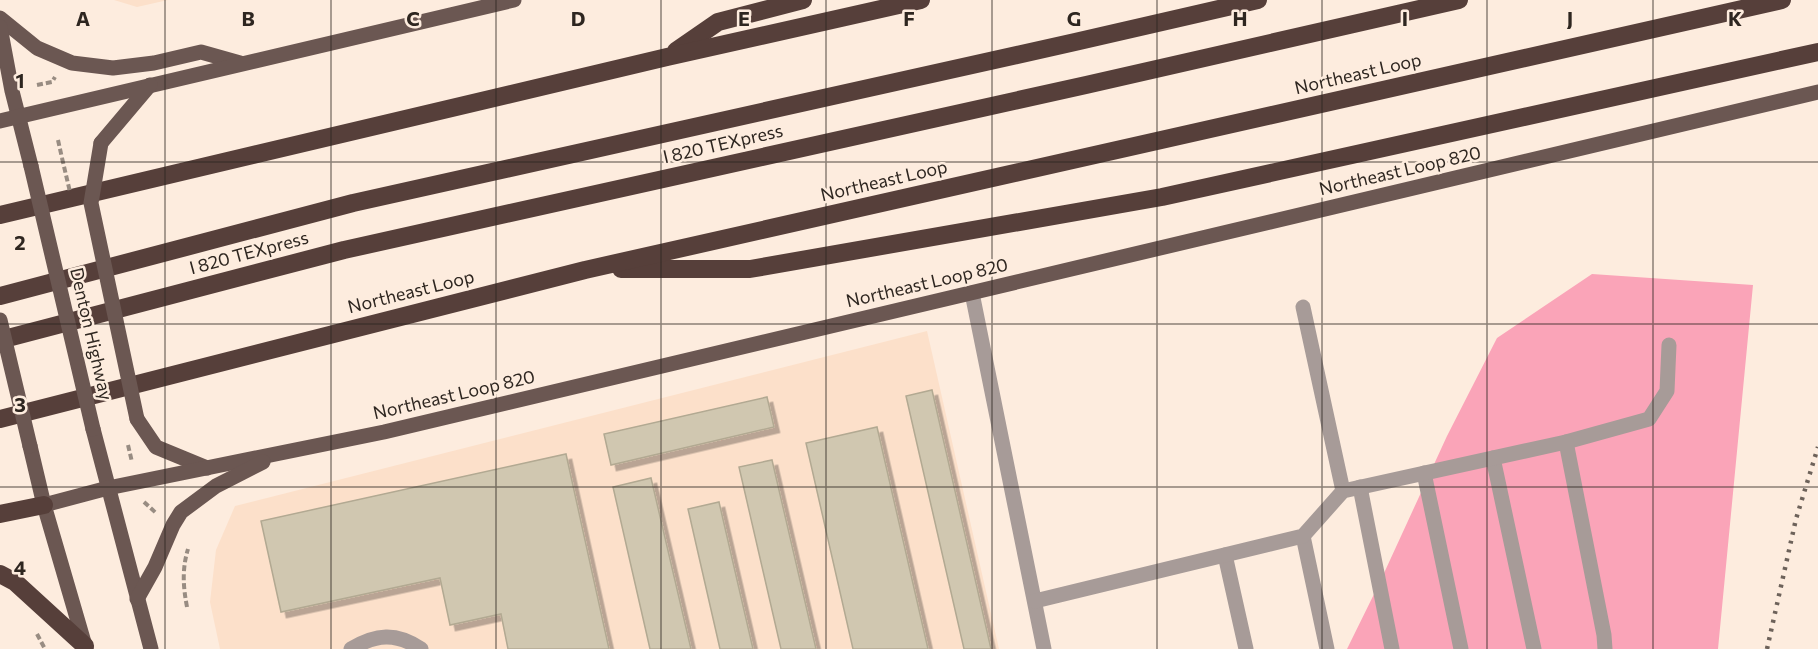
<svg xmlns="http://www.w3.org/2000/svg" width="1818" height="649" font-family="Commissioner,sans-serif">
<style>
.built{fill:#fce0ca}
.forest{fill:#faa4b8}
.building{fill:#d0c7b0;stroke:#b2a992;stroke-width:1.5;filter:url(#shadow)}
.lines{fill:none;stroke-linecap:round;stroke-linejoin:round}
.path{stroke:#988c82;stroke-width:4;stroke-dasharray:6 3;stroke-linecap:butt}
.minor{stroke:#a79b98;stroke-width:15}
.major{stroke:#6b5752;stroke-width:15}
.highway{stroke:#563f3a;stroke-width:18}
.rail{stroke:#6d625a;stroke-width:4.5;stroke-dasharray:3 6;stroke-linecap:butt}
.path-bridge{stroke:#988c82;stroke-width:4;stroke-dasharray:6 3;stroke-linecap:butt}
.major-bridge{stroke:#6b5752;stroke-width:15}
.grid{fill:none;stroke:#2e2620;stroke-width:1.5;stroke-opacity:0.55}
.labels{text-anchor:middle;stroke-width:5;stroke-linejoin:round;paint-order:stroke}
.street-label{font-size:18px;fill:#2e2620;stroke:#fdecde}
.grid-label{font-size:20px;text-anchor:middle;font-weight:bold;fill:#2e2620;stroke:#fdecde;stroke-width:5;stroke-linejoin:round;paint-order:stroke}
</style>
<defs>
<filter id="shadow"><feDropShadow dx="5.5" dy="5.5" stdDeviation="0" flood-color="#0004"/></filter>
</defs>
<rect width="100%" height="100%" fill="#fdecde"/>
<!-- built -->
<g class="built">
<path d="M114,0H168L137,7Z"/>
<path d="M927,331L999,649H220L210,602L216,550L235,506Z"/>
</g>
<!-- forest -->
<path class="forest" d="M1592,274L1753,285L1718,649H1347L1379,584L1447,436L1497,338Z"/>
<!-- building -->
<g class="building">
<path d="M932,390L991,649H964L906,396Z"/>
<path d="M767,397L774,427L611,465L604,434Z"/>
<path d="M877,427L928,649H853L806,443Z"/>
<path d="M566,454L609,649H508L501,614L450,625L440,578L281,612L261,521Z"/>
<path d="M772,460L816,649H781L739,467Z"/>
<path d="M651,478L691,649H650L613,487Z"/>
<path d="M719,502L753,649H720L688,509Z"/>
</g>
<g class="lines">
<!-- path -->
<g class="path">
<path d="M37,85L52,82L55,77"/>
<path d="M58,140L62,158"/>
<path d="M128,445L132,462"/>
<path d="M144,502L156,513"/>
<path d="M187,607C183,586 182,569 188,549"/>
<path d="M37,634L45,649"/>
</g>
<!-- minor -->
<g class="minor">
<path d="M972,293L1044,649"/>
<path d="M1303,307L1343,491"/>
<path d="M1566,442L1649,419L1667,391L1669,345"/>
<path d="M1493,458L1534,649"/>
<path d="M1424,473L1461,649"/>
<path d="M1360,487L1392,649"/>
<path d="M1303,536L1327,649"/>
<path d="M1225,555L1246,649"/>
<path d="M1035,601L1303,536L1343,491L1566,442L1604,635L1605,649"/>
<path d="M351,649C376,634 396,632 421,649"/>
</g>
<!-- major -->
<g class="major">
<path d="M0,18L37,48L72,63L113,68L154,63L201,52L240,63"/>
<path d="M0,27L12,91L31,166"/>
<path d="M0,121L514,0"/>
<path d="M101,143L150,85"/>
<path d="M137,419L156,447L207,468"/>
<path d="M93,429L151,649"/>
<path d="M30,446L44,505L86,649"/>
<path d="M44,505L108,488L384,432L1818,92"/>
<path d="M137,599L155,567L173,525L181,512L216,486L263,462"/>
</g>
<!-- highway -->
<g class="highway">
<path d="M676,51L718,22L803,0"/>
<path d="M0,215L667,57L921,0"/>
<path d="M621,269H750L1162,197L1818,52"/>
<path d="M0,296L353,203L1075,42L1258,0"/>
<path d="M0,340L344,250L1086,85L1459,0"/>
<path d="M0,419L585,270L1782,0"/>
<path d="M0,514L44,505"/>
<path d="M0,574L15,582L85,646"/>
</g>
<!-- rail -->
<path class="rail" d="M1767,649L1796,519L1818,447"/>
<!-- path-bridge -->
<path class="path-bridge" d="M62,158L70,192"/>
<!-- major-bridge -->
<g class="major-bridge">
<path d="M101,143L91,203L137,419"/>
<path d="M31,166L93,429"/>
<path d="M0,320L30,446"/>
</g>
</g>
<!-- grid -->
<path class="grid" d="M165,0V649M331,0V649M496,0V649M661,0V649M826,0V649M992,0V649M1157,0V649M1322,0V649M1487,0V649M1653,0V649M0,162H1818M0,324H1818M0,487H1818"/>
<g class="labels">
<!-- street labels -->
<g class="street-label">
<text transform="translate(1358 74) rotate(-13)" y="6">Northeast Loop</text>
<text transform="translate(723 144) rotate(-13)" y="6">I 820 TEXpress</text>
<text transform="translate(1400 171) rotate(-13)" y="6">Northeast Loop 820</text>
<text transform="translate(884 181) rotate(-13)" y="6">Northeast Loop</text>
<text transform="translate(249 253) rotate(-15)" y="6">I 820 TEXpress</text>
<text transform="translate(927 283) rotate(-13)" y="6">Northeast Loop 820</text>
<text transform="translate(411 292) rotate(-14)" y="6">Northeast Loop</text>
<text transform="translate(91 334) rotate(77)" y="6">Denton Highway</text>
<text transform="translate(454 395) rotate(-13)" y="6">Northeast Loop 820</text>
</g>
</g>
<g class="grid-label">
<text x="83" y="26">A</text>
<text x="248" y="26">B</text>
<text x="413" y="26">C</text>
<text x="578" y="26">D</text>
<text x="744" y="26">E</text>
<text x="909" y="26">F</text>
<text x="1074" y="26">G</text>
<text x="1240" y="26">H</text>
<text x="1405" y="26">I</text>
<text x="1570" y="26">J</text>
<text x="1735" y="26">K</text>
<text x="20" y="88">1</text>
<text x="20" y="250">2</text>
<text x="20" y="412">3</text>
<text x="20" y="575">4</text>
</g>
</svg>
